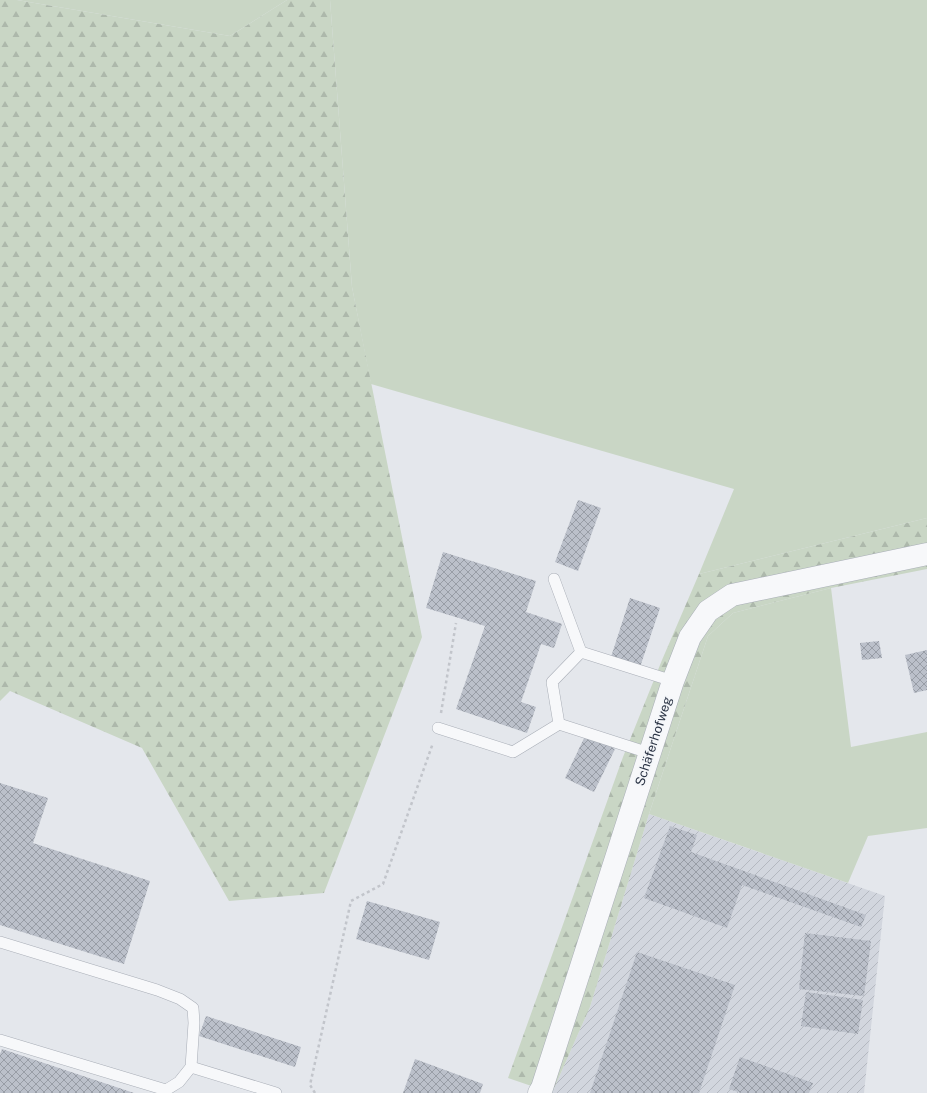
<svg xmlns="http://www.w3.org/2000/svg" width="927" height="1093" font-family="'Public Sans',sans-serif">
<style>
.industrial{fill:url(#industrial-furrows)}
.green{fill:#c9d6c5}
.forest{fill:url(#forest-firs)}
.building{fill:url(#building-cross-hatch)}
.lines{fill:none;stroke-linecap:round;stroke-linejoin:round}
.service-casing{stroke:#a9aeb7;stroke-width:12}
.minor-casing{stroke:#a9aeb7;stroke-width:23}
.path{stroke:#c2c5cb;stroke-width:2.5;stroke-dasharray:3 3;stroke-linecap:butt}
.service{stroke:#f7f8fa;stroke-width:11}
.minor{stroke:#f7f8fa;stroke-width:22}
.labels{text-anchor:middle;stroke-width:3.5;stroke-linejoin:round;paint-order:stroke}
.street-label{font-size:13px;fill:#2b3445;stroke:#f4f6f9}
</style>
<defs>
<pattern id="industrial-furrows" width="10" height="10" patternUnits="userSpaceOnUse"><rect width="10" height="10" fill="#d2d6de"/><path d="M-1 1l2-2M0 10L10 0M9 11l2-2" fill="none" stroke="#b4b8c0"/></pattern>
<pattern id="forest-firs" width="22" height="20" patternUnits="userSpaceOnUse"><rect width="22" height="20" fill="#c9d6c5"/><path d="M5 1l3.5 6h-7zM16 11l3.5 6h-7z" fill="#adb8ab"/></pattern>
<pattern id="building-cross-hatch" width="8" height="8" patternUnits="userSpaceOnUse"><rect width="8" height="8" fill="#bbc0ca"/><path d="M0 0l8 8M0 8l8-8" fill="none" stroke="#989da6"/></pattern>
</defs>
<rect width="100%" height="100%" fill="#e4e7ec"/>
<!-- industrial -->
<path class="industrial" d="M649,814L885,896L864,1093H552L590,1007Z"/>
<!-- green -->
<g class="green">
<path d="M17,0H287L230,36Z"/>
<path d="M330,0H927V518L699,574L734,489L371,384L352,287Z"/>
<path d="M831,588L851,747L927,732V828L868,836L848,883L649,814L708,636L733,613Z"/>
</g>
<!-- forest -->
<g class="forest">
<path d="M0,0H17L230,36L287,0H330L352,287L422,637L324,893L229,901L142,748L10,691L0,701Z"/>
<path d="M927,518V569L831,588L733,613L708,636L649,814L590,1007L552,1093L508,1078L623,757L662,660L699,574Z"/>
</g>
<!-- building -->
<g class="building">
<path d="M578,500L601,508L578,571L555,562Z"/>
<path d="M443,552L536,581L526,612L562,624L554,648L541,644L521,702L536,707L527,733L456,709L485,626L426,608Z"/>
<path d="M630,598L660,608L640,667L611,657Z"/>
<path d="M879,641L882,658L862,660L860,643Z"/>
<path d="M927,650V690L914,693L905,655Z"/>
<path d="M586,734L615,749L594,792L565,778Z"/>
<path d="M0,783L48,798L33,843L150,881L124,964L0,925Z"/>
<path d="M670,826L697,835L691,852L866,915L861,927L742,885L727,928L644,898Z"/>
<path d="M367,901L440,922L429,960L356,939Z"/>
<path d="M805,933L871,941L864,996L799,989Z"/>
<path d="M637,952L735,985L699,1093H590Z"/>
<path d="M806,992L863,1000L858,1034L801,1026Z"/>
<path d="M206,1016L301,1047L295,1067L199,1036Z"/>
<path d="M2,1049L134,1093H0V1054Z"/>
<path d="M740,1057L813,1083L809,1093H741L729,1089Z"/>
<path d="M415,1059L483,1084L480,1093H403Z"/>
</g>
<g class="lines">
<defs>
<g id="service">
<path d="M554,579L581,652"/>
<path d="M438,728L513,752L559,724"/>
<path d="M649,753L559,724L552,682L581,652L673,681"/>
<path d="M0,942L157,990L180,999L193,1008L194,1023L191,1067L179,1082L166,1090L0,1040"/>
<path d="M191,1067L276,1093"/>
</g>
<path id="minor" d="M539,1093L542,1088L673,681L690,637L708,611L732,595L927,554"/>
</defs>
<!-- service casing -->
<use href="#service" class="service-casing"/>
<!-- minor casing -->
<use href="#minor" class="minor-casing"/>
<!-- path -->
<g class="path">
<path d="M441,713L456,623"/>
<path d="M315,1093L310,1085L351,901L383,884L433,743"/>
</g>
<!-- service -->
<use href="#service" class="service"/>
<!-- minor -->
<use href="#minor" class="minor"/>
</g>
<g class="labels">
<!-- street labels -->
<g class="street-label">
<text transform="translate(653 741) rotate(-72)" y="5">Schäferhofweg</text>
</g>
</g>
</svg>
